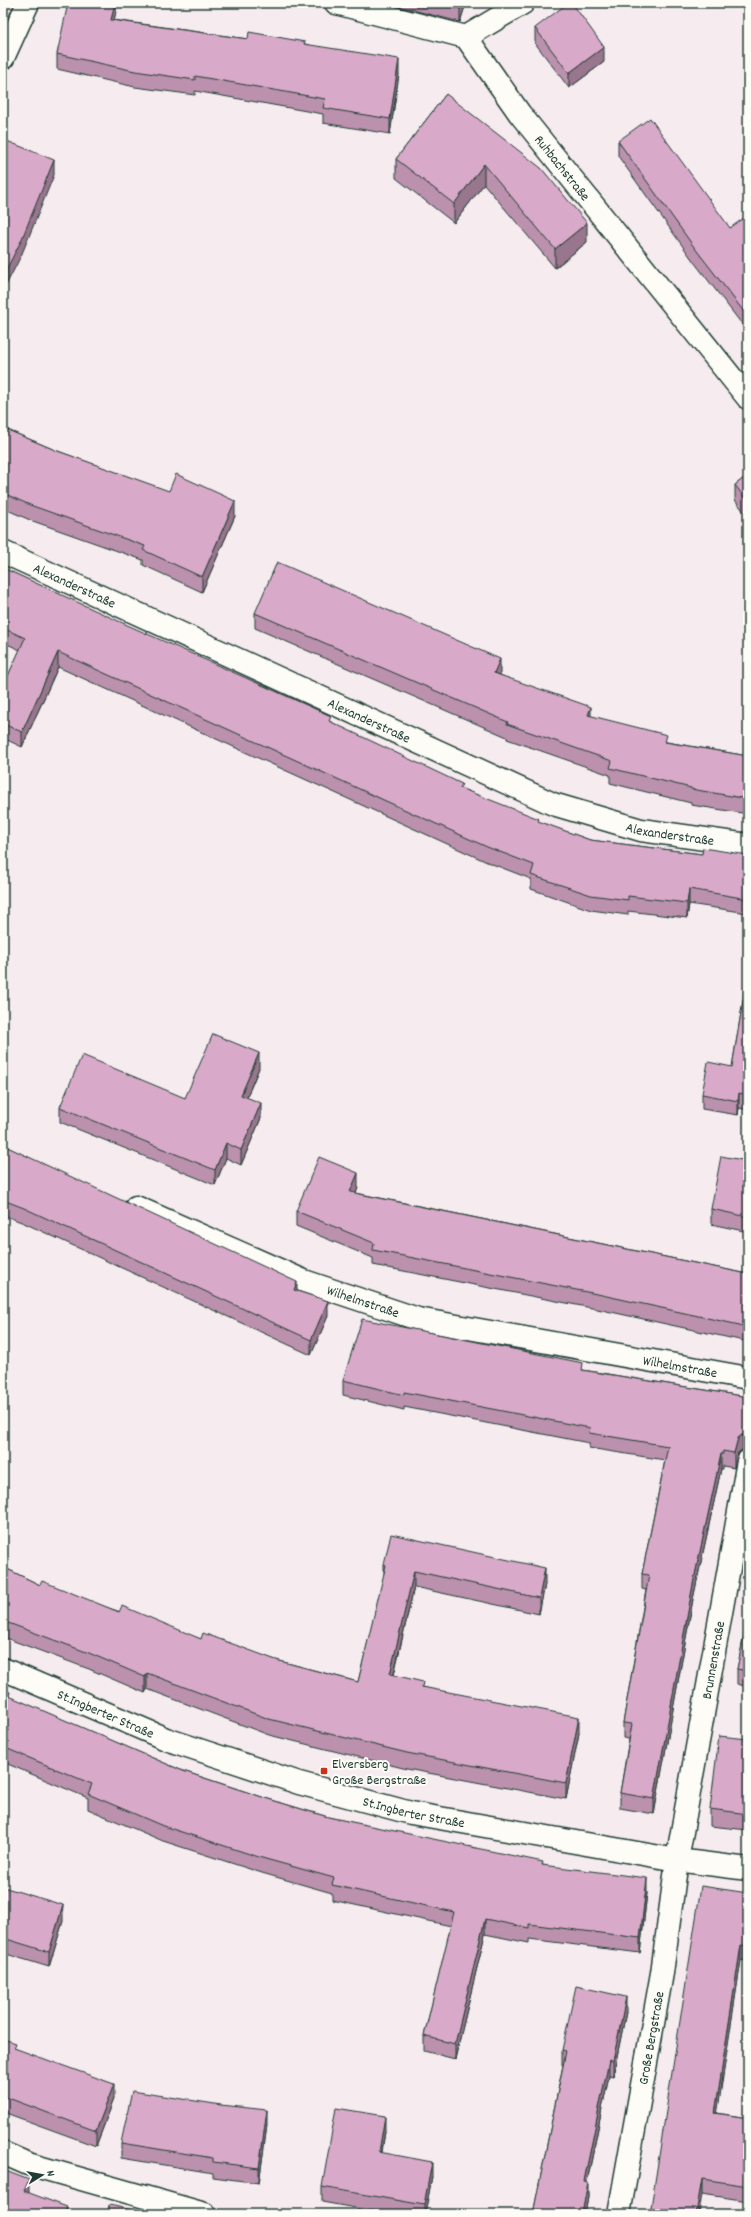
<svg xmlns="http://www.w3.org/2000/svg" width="751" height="2217" font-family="Dekko,sans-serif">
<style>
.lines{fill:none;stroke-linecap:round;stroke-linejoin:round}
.street-casing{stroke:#1f3d34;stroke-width:25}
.secondary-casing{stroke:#1f3d34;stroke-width:25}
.street{stroke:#fdfcf7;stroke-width:22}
.secondary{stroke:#fdfcf7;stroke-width:22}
.wall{fill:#bb91ad;stroke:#1f3d34}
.shaded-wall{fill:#98768d;stroke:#1f3d34}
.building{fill:#d9a9c9;stroke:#1f3d34}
.poi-dot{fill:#c8321e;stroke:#fdfcf7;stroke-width:1.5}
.labels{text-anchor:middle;stroke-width:4;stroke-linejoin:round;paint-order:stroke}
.street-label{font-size:14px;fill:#1f3d34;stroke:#fdfcf7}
.poi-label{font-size:14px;fill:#1f3d34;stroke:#fdfcf7;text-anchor:start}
</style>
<rect width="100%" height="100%" fill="#f6ebee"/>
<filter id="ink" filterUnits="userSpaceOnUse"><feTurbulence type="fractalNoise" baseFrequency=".025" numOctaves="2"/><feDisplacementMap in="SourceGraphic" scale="8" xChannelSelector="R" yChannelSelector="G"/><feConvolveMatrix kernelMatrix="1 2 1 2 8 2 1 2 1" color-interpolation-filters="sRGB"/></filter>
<g filter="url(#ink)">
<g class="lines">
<defs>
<g id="street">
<path id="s1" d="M336,3L466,37L520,114L748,398"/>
<path d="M466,37L523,3"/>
<path d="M3,58L28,3"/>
<path id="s2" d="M3,552L553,804L641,830L748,845"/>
<path id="s3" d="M136,1207L304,1281L418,1319L748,1378"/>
<path d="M3,2153L28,2164L205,2214"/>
<path id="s4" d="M619,2214L662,1973L677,1860L748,1461"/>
</g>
<g id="secondary">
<path id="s5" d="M3,1669L166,1739L299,1783L411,1813L677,1860L748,1869"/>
</g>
</defs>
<!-- street casing -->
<use href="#street" class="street-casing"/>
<!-- secondary casing -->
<use href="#secondary" class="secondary-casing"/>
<!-- street -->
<use href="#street" class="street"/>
<!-- secondary -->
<use href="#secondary" class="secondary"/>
</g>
<!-- wall -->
<g class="wall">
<path d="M116,3V11L114,20L248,39L305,44L399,74L390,134L323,123V114L195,91V95L135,87L57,69V54Z"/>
<path d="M389,3H466L460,22L389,4Z"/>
<path d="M535,28L604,62L569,88L535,43Z"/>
<path d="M446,94L587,242L555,268L484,184L454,223L396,178V159Z"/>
<path d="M618,141L730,228L748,224V332L694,262L618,156Z"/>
<path d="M3,428L55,450L235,516L202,592L143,565V560L30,520L3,508Z"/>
<path d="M748,475V517L735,500V485Z"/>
<path d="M3,568L331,722L462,789L539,822L590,840L702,854L748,855V913L689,904L687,918L628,911V915L591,910L531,889V879L487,862L58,667L22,747L3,738V687L20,650L3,642Z"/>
<path d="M255,613L500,674V675L591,716L667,742L748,756V814L691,805V803L610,783V775L507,739V737L255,628Z"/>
<path d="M748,971V1110L739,1108L738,1115L702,1109V1094L732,1067Z"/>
<path d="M259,1068L247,1097L261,1118L241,1165L226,1158L215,1185L60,1122V1107L185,1098Z"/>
<path d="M3,1145L297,1291L328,1316L311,1355L24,1223L3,1215Z"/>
<path d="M748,1161V1232L711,1224V1209Z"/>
<path d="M358,1188L356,1193L748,1274L744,1341L602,1310L373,1265V1258L296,1226V1211Z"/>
<path d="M583,1370L748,1397V1449H743L738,1453L734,1468L723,1466V1469H721L693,1599L654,1814L620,1808V1793L629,1739L623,1738V1723L646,1590L642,1589V1574L665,1460L589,1448V1443L404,1407V1410L343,1395V1380Z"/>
<path d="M384,1564L545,1584L539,1614L414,1587L394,1675L423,1687L579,1733L566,1799L407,1769L269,1735L147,1689L145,1693L89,1669L3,1637V1567L40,1585L201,1639L276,1660L358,1682L384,1576Z"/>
<path d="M748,1616V1687L737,1684V1669Z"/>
<path d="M3,1690L10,1697L183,1771L265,1798L328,1817L543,1865L647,1893L640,1953L529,1939V1943L485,1934L455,2059L424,2051V2036L451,1926L332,1900V1893L262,1873L163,1841L88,1809V1798L3,1762Z"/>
<path d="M748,1739V1830L710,1826V1809Z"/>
<path d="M3,1887L63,1921L49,1967L3,1953Z"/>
<path d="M748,1893V1961L741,1960L717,2113L748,2118V2201L702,2194L650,2214Z"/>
<path d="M626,2012L613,2076L609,2075L587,2182L588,2197L585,2214H533L563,2065H562V2050Z"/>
<path d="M3,2039L16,2049L114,2099L96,2146L3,2112Z"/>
<path d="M221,2105L267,2125L259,2183L213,2177V2173L121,2158V2143Z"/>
<path d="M385,2131L382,2153L432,2177L425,2214H389L322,2202V2187Z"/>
</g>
<!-- shaded-wall -->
<g class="shaded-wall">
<path d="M115,3H116V11L111,35V20Z"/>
<path d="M461,3H466L460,22V7Z"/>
<path d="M604,47V62L569,88V73Z"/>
<path d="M399,59V74L390,134V119Z"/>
<path d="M54,160V175L21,256L3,291V276Z"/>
<path d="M484,164V184L454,223V204Z"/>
<path d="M587,223V242L555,268V249Z"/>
<path d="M235,501V516L202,592V577Z"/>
<path d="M58,652V667L22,747V732Z"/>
<path d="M500,659V674L494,688V673Z"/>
<path d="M591,707V722L588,715Z"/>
<path d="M689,889V904L687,918V903Z"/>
<path d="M259,1053V1068L241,1110V1095Z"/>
<path d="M739,1093V1108L738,1115V1101Z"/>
<path d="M261,1103V1118L241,1165V1150Z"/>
<path d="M226,1143V1158L215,1185V1170Z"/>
<path d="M358,1173V1188L350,1207V1192Z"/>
<path d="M297,1282V1297L294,1290Z"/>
<path d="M328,1301V1316L311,1355V1340Z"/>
<path d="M748,1309V1324L744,1341V1326Z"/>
<path d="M743,1434V1449L738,1453L734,1468V1453L738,1438Z"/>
<path d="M721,1454V1469L693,1599L654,1814V1799L693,1584Z"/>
<path d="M545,1568V1584L539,1614V1598Z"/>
<path d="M414,1571V1587L390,1690V1674Z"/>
<path d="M147,1673V1689L145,1693V1677Z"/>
<path d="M579,1717V1733L566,1799V1783Z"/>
<path d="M647,1878V1893L640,1953V1938Z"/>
<path d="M63,1905V1921L49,1967V1952Z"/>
<path d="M485,1919V1934L455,2059V2044Z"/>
<path d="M741,1945V1960L715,2128V2113Z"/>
<path d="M626,1997V2012L613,2076V2061Z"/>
<path d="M609,2060V2075L584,2196V2181Z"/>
<path d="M114,2084V2099L96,2146V2131Z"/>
<path d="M267,2110V2125L259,2183V2168Z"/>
<path d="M385,2116V2131L379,2167V2152Z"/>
<path d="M432,2162V2177L425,2214H424V2205Z"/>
<path d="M702,2179V2194L699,2214H696Z"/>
<path d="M29,2180V2195L24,2191Z"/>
<path d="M588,2182V2197L585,2214H582Z"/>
<path d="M67,2207V2214H64Z"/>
</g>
<!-- building -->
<g class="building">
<path d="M68,3H115L111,20L248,39L249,32L305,42L304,44L399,59L390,119L323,108L325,99L195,76V80L135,71L57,54Z"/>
<path d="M443,3H461L460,7Z"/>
<path d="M568,3H572L604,47L569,73L535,28Z"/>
<path d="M446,94L541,168L587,223L555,249L484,164L454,204L396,159Z"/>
<path d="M650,118L730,228L744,218L748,224V317L694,247L618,141Z"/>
<path d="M7,141L54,160L21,241L3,276V152Z"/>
<path d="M3,428L55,450L169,491L176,474L235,501L202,577L143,550L145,546L30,505L3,493Z"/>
<path d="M748,475V502L735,485Z"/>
<path d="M277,562L500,659L494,673L591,707L588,715L667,735L665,742L748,756V799L691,789V788L610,768L612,761L507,724L508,722L255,613Z"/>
<path d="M3,568L125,624L331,716L329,721L462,784L460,788L539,819L538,821L590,840L702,854L703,848L748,855V899L689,889L687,903L628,896V900L591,895L531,875L534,865L487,847L58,652L22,732L3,724V687L25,638L3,628Z"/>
<path d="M748,971V1095L739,1093L738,1101L702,1094L708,1062L732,1067Z"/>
<path d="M213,1034L259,1053L241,1095L261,1103L241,1150L226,1143L215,1170L60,1107L82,1055L185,1098Z"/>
<path d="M3,1145L297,1282L294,1290L328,1301L311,1340L24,1208L3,1200Z"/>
<path d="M721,1156L748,1161V1217L711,1209Z"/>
<path d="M319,1157L358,1173L350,1192L748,1274V1309L744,1326L602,1295L373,1250L374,1243L296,1211Z"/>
<path d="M362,1319L583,1363L582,1370L748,1397V1434H743L738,1438L734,1453L723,1451V1454H721L693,1584L654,1799L620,1793L632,1724L623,1723L649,1575L642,1574L668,1446L589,1433L590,1428L404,1392V1395L343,1380Z"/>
<path d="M391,1534L545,1568L539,1598L414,1571L390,1674L423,1682L422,1687L579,1717L566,1783L407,1753L269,1719L147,1673L145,1677L89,1653L3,1621V1567L40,1585L42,1581L119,1612L122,1606L201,1639L203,1633L276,1660L358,1682L386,1565L384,1564Z"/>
<path d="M748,1616V1671L737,1669Z"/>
<path d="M3,1690L10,1692L9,1696L183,1771L265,1798L328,1817L543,1862L542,1865L647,1878L640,1938L529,1924V1928L485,1919L455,2044L424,2036L454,1912L332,1885L334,1878L262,1858L163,1826L88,1794L92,1784L3,1747Z"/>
<path d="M719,1736L748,1739V1814L710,1809Z"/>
<path d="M701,1886L748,1893V1946L741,1945L715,2113L748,2118V2186L702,2179L696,2214H650Z"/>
<path d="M3,1887L63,1905L49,1952L3,1938Z"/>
<path d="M576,1986L626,1997L613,2061L609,2060L584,2181L588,2182L582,2214H533L566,2051L562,2050Z"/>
<path d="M3,2039L16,2043L14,2048L114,2084L96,2131L3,2096Z"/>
<path d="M132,2091L221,2105L267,2110L259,2168L213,2162V2158L121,2143Z"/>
<path d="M336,2108L385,2116L379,2152L432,2162L424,2205L322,2187Z"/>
<path d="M3,2170L29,2180L24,2191L67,2207L64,2214H3Z"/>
<path d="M109,2205L152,2214H107Z"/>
</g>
</g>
<!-- markers -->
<rect class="poi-dot" x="320" y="1767" width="8" height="8" rx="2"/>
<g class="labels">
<!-- street labels -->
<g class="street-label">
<text dy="5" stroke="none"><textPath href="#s1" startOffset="297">Ruhbachstraße</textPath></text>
<text dy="5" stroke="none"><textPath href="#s2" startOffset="79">Alexanderstraße</textPath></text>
<text dy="5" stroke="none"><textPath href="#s2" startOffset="403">Alexanderstraße</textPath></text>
<text dy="5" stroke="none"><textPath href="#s2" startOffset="726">Alexanderstraße</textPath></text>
<text dy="5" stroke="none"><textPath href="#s3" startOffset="246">Wilhelmstraße</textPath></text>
<text dy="5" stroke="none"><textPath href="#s3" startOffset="570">Wilhelmstraße</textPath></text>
<text dy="5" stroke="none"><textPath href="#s4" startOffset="562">Brunnenstraße</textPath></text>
<text dy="5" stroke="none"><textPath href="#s5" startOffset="112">St.Ingberter Straße</textPath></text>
<text dy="5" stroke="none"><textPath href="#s5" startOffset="436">St.Ingberter Straße</textPath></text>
<text dy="5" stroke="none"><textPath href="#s4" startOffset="179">Große Bergstraße</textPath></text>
</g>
<!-- poi labels -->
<g class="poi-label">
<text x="332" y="1768">Elversberg<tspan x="332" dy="16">Große Bergstraße</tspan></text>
</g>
</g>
<!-- margin -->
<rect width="751" height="2217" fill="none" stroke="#fdfcf7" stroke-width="16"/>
<rect x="8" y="8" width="735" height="2201" fill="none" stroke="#1f3d34" stroke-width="1.5" filter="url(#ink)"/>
<!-- north arrow -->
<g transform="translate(42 2175) rotate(79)" stroke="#fdfcf7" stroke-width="3" paint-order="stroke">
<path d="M0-3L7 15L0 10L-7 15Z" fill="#1f3d34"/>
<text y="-6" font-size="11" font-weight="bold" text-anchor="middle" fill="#1f3d34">N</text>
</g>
</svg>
